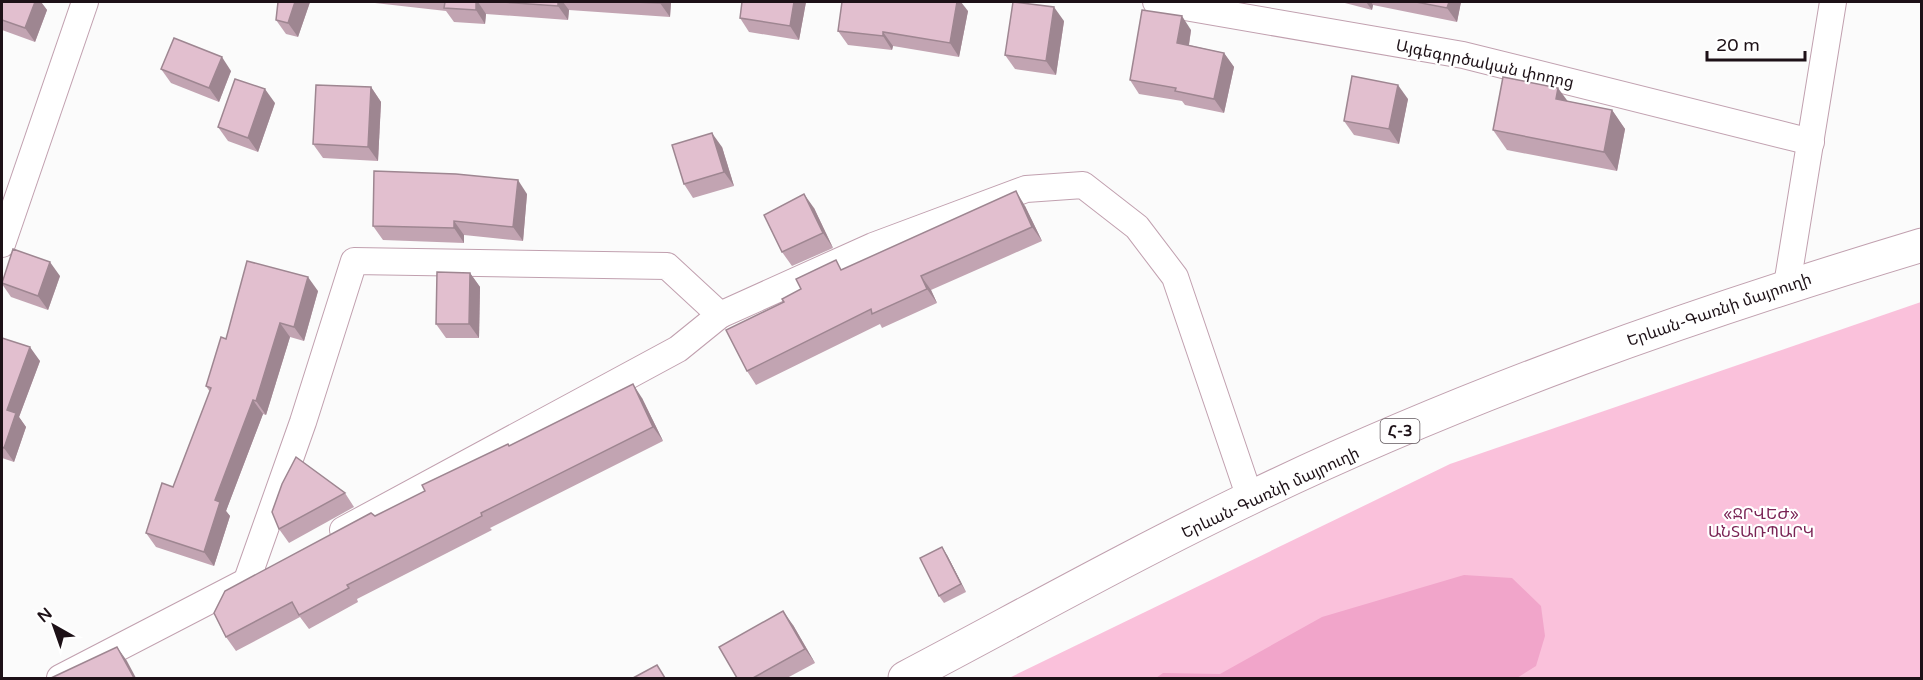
<svg xmlns="http://www.w3.org/2000/svg" width="1923" height="680" font-family="'Varela Round','Noto Sans Armenian',sans-serif">
<style>
.green{fill:#fac1db}
.water{fill:#f1a5ca}
.lines{fill:none;stroke-linecap:round;stroke-linejoin:round}
.minor-casing{stroke:#c1a0af;stroke-width:28}
.primary-casing{stroke:#c1a0af;stroke-width:35}
.minor{stroke:#fff;stroke-width:26}
.primary{stroke:#fff;stroke-width:33}
.wall{fill:#c2a4b2}
.shaded-wall{fill:#9e8691}
.building{fill:#e2bfcf;stroke:#9e8691;stroke-width:1.5}
.labels{text-anchor:middle;stroke-width:4.5;stroke-linejoin:round;paint-order:stroke}
.shield{fill:#fff;stroke:#61585d;stroke-width:1.5}
.shield-label{font-size:15px;font-weight:bold;fill:#1d1117}
.street-label{font-size:16px;fill:#1d1117;stroke:#fff}
.park-label{font-size:16px;fill:#792354;stroke:#fff}
</style>
<rect width="100%" height="100%" fill="#fbfbfb"/>
<!-- green -->
<path class="green" d="M1921,302V678H1009L1450,464Z"/>
<!-- water -->
<path class="water" d="M1464,575L1512,578L1541,606L1545,636L1536,666L1517,678H1156L1163,673L1220,674L1322,617Z"/>
<g class="lines">
<defs>
<g id="minor">
<path d="M1156,2L1463,55L1811,142"/>
<path d="M2,244L85,2"/>
<path d="M1787,285L1833,2"/>
<path d="M343,530L678,349L720,315L873,246L1026,189L1083,185L1137,227L1175,277L1250,498"/>
<path d="M246,583L303,422L354,261L667,266L720,315"/>
<path d="M60,678L255,577"/>
</g>
<path id="primary" d="M905,678C1019,618 1133,554 1250,498C1465,394 1693,314 1922,245"/>
</defs>
<!-- minor casing -->
<use href="#minor" class="minor-casing"/>
<!-- primary casing -->
<use href="#primary" class="primary-casing"/>
<!-- minor -->
<use href="#minor" class="minor"/>
<!-- primary -->
<use href="#primary" class="primary"/>
</g>
<!-- wall -->
<g class="wall">
<path d="M2,2H41L47,10L35,42L2,30Z"/>
<path d="M278,2H310L298,37L286,34L276,20Z"/>
<path d="M366,2H671L670,17L569,10L568,20L486,14L485,24L454,22L446,11Z"/>
<path d="M806,2L799,40L749,32L740,18Z"/>
<path d="M1341,2H1461L1457,22L1373,5L1372,10Z"/>
<path d="M968,11L959,57L893,46L892,50L848,45L838,31Z"/>
<path d="M1064,21L1056,75L1015,69L1005,55Z"/>
<path d="M1191,30L1189,45L1224,53L1234,67L1224,113L1185,105L1182,101L1139,94L1130,80Z"/>
<path d="M161,69L231,71L219,102L171,83Z"/>
<path d="M371,87L381,102L378,161L323,158L313,144Z"/>
<path d="M1408,99L1399,144L1354,135L1344,121Z"/>
<path d="M1567,101L1612,110L1625,129L1617,171L1507,150L1493,130Z"/>
<path d="M275,103L258,152L228,141L218,127Z"/>
<path d="M722,147L734,186L693,198L684,184Z"/>
<path d="M527,194L523,241L464,235V243L383,240L373,226Z"/>
<path d="M1025,206L1042,241L931,290L937,303L882,328L880,324L756,385L747,371L784,302L801,289L843,269Z"/>
<path d="M814,208L833,248L792,266L782,252Z"/>
<path d="M470,273L480,287L479,338H446L436,324Z"/>
<path d="M60,276L48,310L11,297L2,284V281Z"/>
<path d="M318,291L304,341L290,337L266,415L263,414L226,511L230,516L214,566L156,547L146,533L173,487L210,392L206,386L226,339Z"/>
<path d="M2,338L40,361L19,417L26,427L14,462L2,458Z"/>
<path d="M642,398L663,441L490,528L492,530L357,599L358,602L309,629L300,617L236,651L226,637L375,516L425,491L509,446Z"/>
<path d="M345,493L354,507L289,543L279,529Z"/>
<path d="M947,555L966,592L944,603L939,596Z"/>
<path d="M793,625L815,663L787,678H737Z"/>
</g>
<!-- shaded-wall -->
<g class="shaded-wall">
<path d="M35,2H41L47,10L35,42L25,28Z"/>
<path d="M295,2H310L298,37L288,23Z"/>
<path d="M476,2H478L486,14L485,24L476,10Z"/>
<path d="M558,2H563L569,10L568,20L558,6Z"/>
<path d="M660,2H671L670,17L660,3Z"/>
<path d="M794,2H806L799,40L790,26Z"/>
<path d="M957,2H961L968,11L959,57L950,43Z"/>
<path d="M1366,2H1371L1373,5L1372,10Z"/>
<path d="M1449,2H1461L1457,22L1447,8Z"/>
<path d="M1054,7L1064,21L1056,75L1046,61Z"/>
<path d="M1182,16L1191,30L1187,57L1177,43Z"/>
<path d="M883,32L893,46L892,50L883,36Z"/>
<path d="M1224,53L1234,67L1224,113L1214,99Z"/>
<path d="M222,57L231,71L219,102L209,88Z"/>
<path d="M1398,85L1408,99L1399,144L1389,129Z"/>
<path d="M371,87L381,102L378,161L368,147Z"/>
<path d="M1558,88L1572,107L1556,99Z"/>
<path d="M265,89L275,103L258,152L248,138Z"/>
<path d="M1612,110L1625,129L1617,171L1604,152Z"/>
<path d="M712,133L722,147L734,186L724,172Z"/>
<path d="M518,180L527,194L523,241L513,227Z"/>
<path d="M1016,191L1025,206L1042,241L1032,227Z"/>
<path d="M804,194L814,208L833,248L823,233Z"/>
<path d="M454,221L464,235V243L454,228Z"/>
<path d="M50,262L60,276L48,310L38,296Z"/>
<path d="M470,273L480,287L479,338L469,324Z"/>
<path d="M921,276L931,290L937,303L927,289Z"/>
<path d="M308,277L318,291L304,341L294,327Z"/>
<path d="M280,323L290,337L266,415L256,401Z"/>
<path d="M30,347L40,361L19,417L26,427L14,462L4,448L7,410Z"/>
<path d="M633,384L642,398L663,441L653,427Z"/>
<path d="M253,400L263,414L226,511L230,516L214,566L204,552L215,500Z"/>
<path d="M942,547L947,555L966,592L961,584Z"/>
<path d="M783,611L793,625L815,663L805,649Z"/>
<path d="M117,647L127,661L136,678H134Z"/>
</g>
<!-- building -->
<g class="building">
<path d="M2,2H35L25,28L2,20Z"/>
<path d="M278,2H295L288,23L276,20Z"/>
<path d="M445,2H476V10L444,8Z"/>
<path d="M502,2H558V6Z"/>
<path d="M634,2H660V3Z"/>
<path d="M742,2H794L790,26L740,18Z"/>
<path d="M842,2H957L950,43L883,32V36L838,31Z"/>
<path d="M1013,2L1054,7L1046,61L1005,55Z"/>
<path d="M1416,2H1449L1447,8Z"/>
<path d="M1142,10L1182,16L1177,43L1224,53L1214,99L1175,91L1176,88L1130,80Z"/>
<path d="M174,38L222,57L209,88L161,69Z"/>
<path d="M1352,76L1398,85L1389,129L1344,121Z"/>
<path d="M1503,77L1558,88L1556,99L1612,110L1604,152L1493,130Z"/>
<path d="M235,79L265,89L248,138L218,127Z"/>
<path d="M316,85L371,87L368,147L313,144Z"/>
<path d="M712,133L724,172L684,184L672,145Z"/>
<path d="M374,171L456,174L518,180L513,227L454,221V228L373,226Z"/>
<path d="M1016,191L1032,227L921,276L927,289L872,314L871,309L747,371L726,330L784,302L782,299L801,289L796,279L836,260L841,270Z"/>
<path d="M804,194L823,233L782,252L764,215Z"/>
<path d="M13,249L50,262L38,296L2,283Z"/>
<path d="M247,261L308,277L294,327L280,323L256,401L253,400L215,500L220,502L204,552L146,533L162,483L173,487L211,388L206,386L221,337L226,339Z"/>
<path d="M437,272L470,273L469,324H436Z"/>
<path d="M2,338L30,347L7,410L16,413L4,448L2,447Z"/>
<path d="M633,384L653,427L481,513L482,516L347,585L349,588L299,615L292,602L226,637L214,613L225,591L371,513L375,516L425,491L422,485L508,444L509,446Z"/>
<path d="M296,457L345,493L279,529L272,512L282,484Z"/>
<path d="M942,547L961,584L939,596L920,558Z"/>
<path d="M783,611L805,649L753,678H737L719,647Z"/>
<path d="M117,647L134,678H51Z"/>
<path d="M657,665L665,678H633Z"/>
</g>
<g class="labels">
<!-- shield labels -->
<rect class="shield" x="1380.5" y="419" width="39" height="24" rx="4.5"/>
<g class="shield-label">
<text x="1400" y="436">Հ-3</text>
</g>
<!-- street labels -->
<g class="street-label">
<text transform="translate(1485 63) rotate(12)" y="6">Այգեգործական փողոց</text>
<text transform="translate(1719 309) rotate(-19)" y="6">Երևան-Գառնի մայրուղի</text>
<text transform="translate(1270 492) rotate(-25)" y="6">Երևան-Գառնի մայրուղի</text>
</g>
<!-- park labels -->
<g class="park-label">
<text x="1761" y="519">«ՋՐՎԵԺ»<tspan x="1761" dy="18">ԱՆՏԱՌՊԱՐԿ</tspan></text>
</g>
</g>
<!-- border -->
<rect width="1923" height="680" fill="none" stroke="#1d1117" stroke-width="6"/>
<!-- north arrow -->
<g transform="translate(54 626) rotate(320)" stroke="#ffffff" stroke-width="4.5" paint-order="stroke">
<path d="M0-4.5L10 22L0 15L-10 22Z" fill="#1d1117"/>
<text y="-9" font-size="16" font-weight="bold" text-anchor="middle" fill="#1d1117">N</text>
</g>
<!-- scale -->
<path d="M1707 51v9h98v-9" fill="none" stroke="#1d1117" stroke-width="3"/>
<text x="1716" y="51" font-size="18" fill="#1d1117" stroke="#ffffff" stroke-width="4.5" paint-order="stroke">20 m</text>
</svg>
